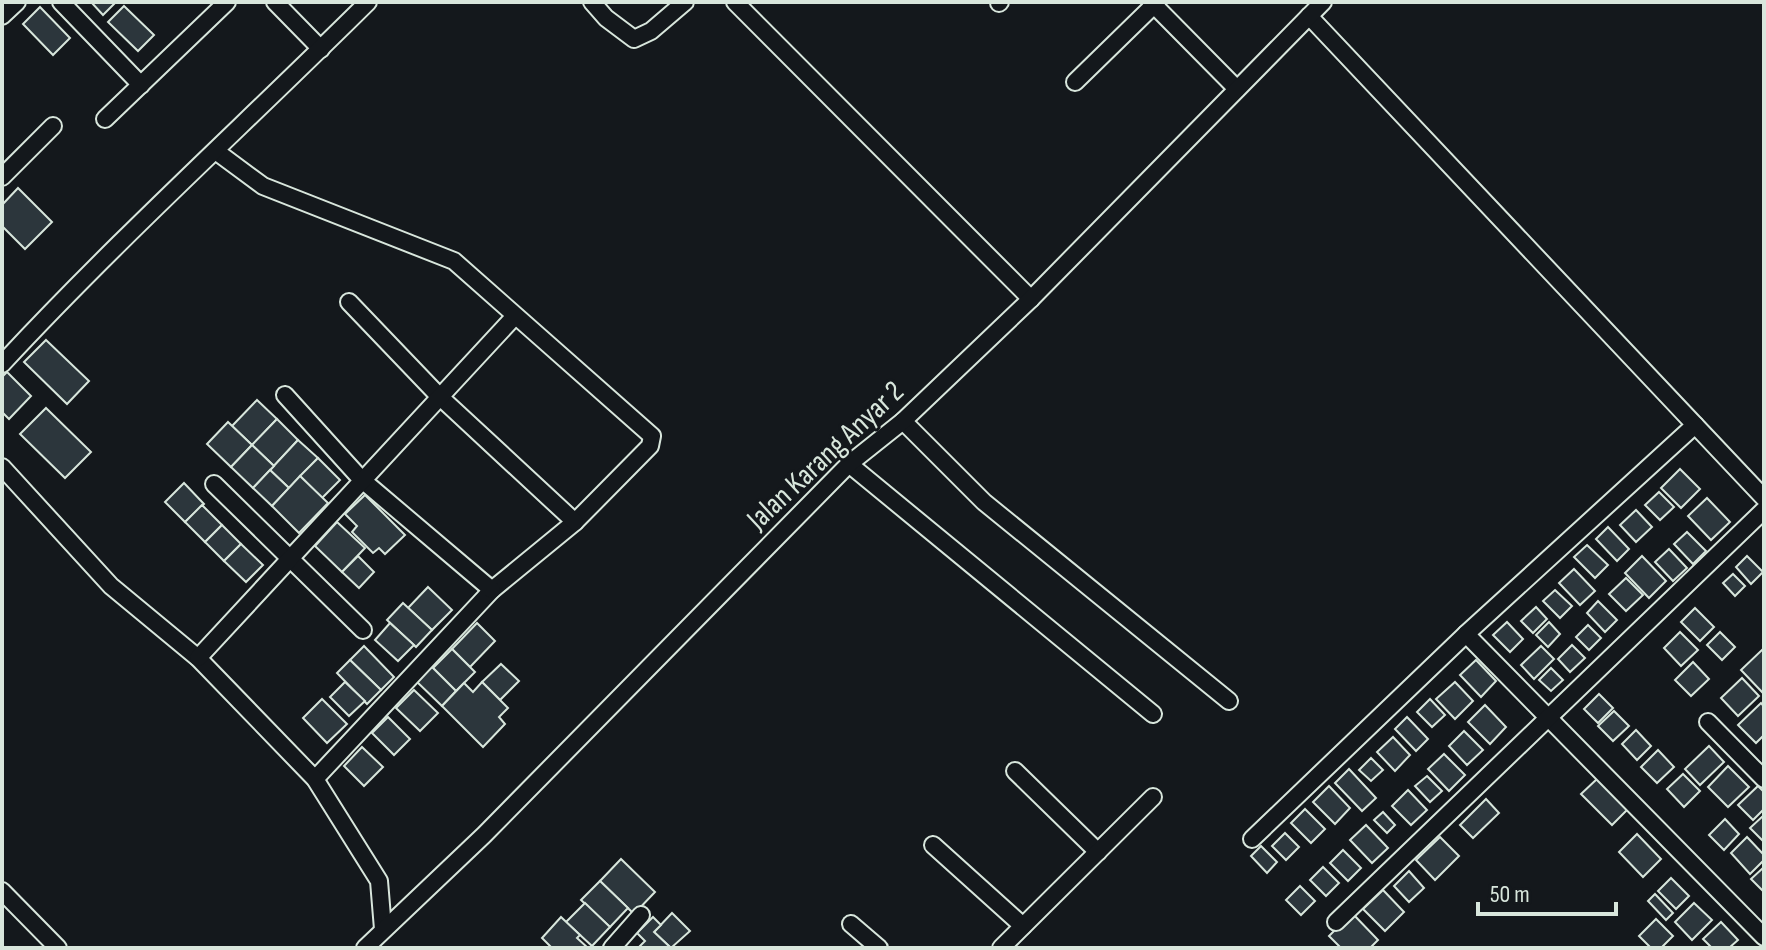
<svg xmlns="http://www.w3.org/2000/svg" width="1766" height="950" font-family="'Sofia Sans Condensed',sans-serif">
<style>
.building{fill:#2c363c;stroke:#d8e6dc;stroke-width:2}
.lines{fill:none;stroke-linecap:round;stroke-linejoin:round}
.street-casing{stroke:#d8e6dc;stroke-width:20}
.street{stroke:#14181c;stroke-width:16}
.labels{text-anchor:middle;stroke-width:6;stroke-linejoin:round;paint-order:stroke}
.street-label{font-size:30px;fill:#d8e6dc;stroke:#14181c}
</style>
<rect width="100%" height="100%" fill="#14181c"/>
<!-- building -->
<g class="building">
<path d="M91,2H116L103,15Z"/>
<path d="M124,6L154,35L138,51L108,22Z"/>
<path d="M40,7L70,38L53,55L23,24Z"/>
<path d="M18,188L52,222L25,249L2,226V205Z"/>
<path d="M46,340L89,381L67,404L24,362Z"/>
<path d="M7,372L31,396L9,419L2,412V377Z"/>
<path d="M257,400L277,419L252,445L232,426Z"/>
<path d="M46,408L91,452L65,478L20,434Z"/>
<path d="M277,419L298,440L274,466L252,445Z"/>
<path d="M228,422L252,445L231,467L207,444Z"/>
<path d="M298,440L318,458L289,488L270,470Z"/>
<path d="M252,445L274,466L253,488L231,467Z"/>
<path d="M318,458L340,480L322,498L300,476Z"/>
<path d="M1680,469L1700,489L1681,508L1661,488Z"/>
<path d="M270,470L289,488L272,506L253,488Z"/>
<path d="M300,476L328,503L299,533L272,506Z"/>
<path d="M184,483L204,504L185,522L165,502Z"/>
<path d="M1659,492L1674,507L1660,520L1645,505Z"/>
<path d="M365,495L405,535L385,554L379,548L373,553L352,532L357,526L345,514Z"/>
<path d="M1707,498L1730,522L1711,540L1688,516Z"/>
<path d="M202,505L222,525L205,542L185,522Z"/>
<path d="M1636,510L1652,527L1636,542L1620,525Z"/>
<path d="M337,522L365,548L342,572L315,546Z"/>
<path d="M222,525L241,544L224,561L205,542Z"/>
<path d="M1608,527L1629,549L1617,561L1596,539Z"/>
<path d="M1687,532L1706,551L1693,564L1674,544Z"/>
<path d="M241,544L263,565L246,582L224,561Z"/>
<path d="M1587,545L1608,565L1595,578L1574,557Z"/>
<path d="M1669,549L1687,568L1673,581L1655,562Z"/>
<path d="M358,556L374,572L359,588L342,572Z"/>
<path d="M1642,556L1666,581L1649,598L1625,573Z"/>
<path d="M1747,556L1763,572L1751,584L1736,567Z"/>
<path d="M1574,569L1595,591L1580,605L1559,583Z"/>
<path d="M1733,574L1745,586L1735,596L1723,583Z"/>
<path d="M1626,578L1643,595L1626,611L1609,594Z"/>
<path d="M428,587L452,610L432,630L408,608Z"/>
<path d="M1555,590L1572,606L1560,618L1543,601Z"/>
<path d="M1598,601L1617,620L1605,632L1587,613Z"/>
<path d="M403,603L432,630L416,647L387,620Z"/>
<path d="M1536,607L1547,619L1533,633L1521,621Z"/>
<path d="M1695,608L1714,627L1700,641L1681,622Z"/>
<path d="M1507,622L1523,639L1510,652L1493,635Z"/>
<path d="M1549,622L1560,634L1548,647L1536,635Z"/>
<path d="M390,623L414,645L398,661L375,640Z"/>
<path d="M477,623L495,641L470,667L452,649Z"/>
<path d="M1588,625L1601,638L1589,650L1576,637Z"/>
<path d="M1680,632L1698,650L1681,666L1664,648Z"/>
<path d="M1720,632L1735,647L1722,660L1707,645Z"/>
<path d="M1572,645L1585,658L1570,672L1558,659Z"/>
<path d="M364,646L394,677L381,690L350,660Z"/>
<path d="M1541,646L1554,659L1534,679L1521,665Z"/>
<path d="M1764,648V690L1762,692L1741,670Z"/>
<path d="M452,649L475,672L456,691L433,668Z"/>
<path d="M350,660L381,690L367,704L337,673Z"/>
<path d="M1476,660L1496,681L1481,697L1460,675Z"/>
<path d="M1693,662L1709,679L1691,696L1675,680Z"/>
<path d="M501,664L519,681L500,700L482,682Z"/>
<path d="M430,665L456,691L442,706L415,680Z"/>
<path d="M1551,668L1563,680L1551,691L1539,680Z"/>
<path d="M1742,678L1759,696L1738,716L1721,698Z"/>
<path d="M345,682L365,701L349,716L330,697Z"/>
<path d="M482,682L508,708L499,717L505,724L483,747L442,706L464,683L473,692Z"/>
<path d="M1455,682L1473,701L1455,719L1436,699Z"/>
<path d="M414,690L438,713L420,731L396,708Z"/>
<path d="M1599,694L1613,708L1598,723L1584,709Z"/>
<path d="M322,699L347,724L327,743L303,718Z"/>
<path d="M1430,699L1445,715L1432,727L1417,712Z"/>
<path d="M1761,703L1764,707V735L1756,743L1738,725Z"/>
<path d="M1485,705L1506,727L1490,744L1468,722Z"/>
<path d="M1614,711L1629,726L1613,741L1598,726Z"/>
<path d="M388,717L410,739L394,755L372,733Z"/>
<path d="M1407,717L1428,739L1416,751L1395,729Z"/>
<path d="M1636,730L1651,746L1637,760L1622,744Z"/>
<path d="M1464,731L1483,750L1467,765L1449,746Z"/>
<path d="M1393,737L1410,755L1395,771L1377,752Z"/>
<path d="M1709,746L1724,762L1700,785L1685,769Z"/>
<path d="M362,747L383,767L364,786L344,766Z"/>
<path d="M1658,750L1674,767L1657,783L1641,767Z"/>
<path d="M1444,754L1465,775L1449,791L1428,769Z"/>
<path d="M1371,758L1383,770L1371,781L1359,770Z"/>
<path d="M1728,766L1749,787L1728,807L1708,787Z"/>
<path d="M1349,769L1376,798L1362,811L1335,783Z"/>
<path d="M1683,774L1700,791L1684,807L1667,789Z"/>
<path d="M1427,776L1442,791L1430,802L1415,786Z"/>
<path d="M1597,779L1627,810L1612,825L1581,794Z"/>
<path d="M1329,786L1350,808L1335,824L1313,802Z"/>
<path d="M1758,786L1764,792V809L1753,820L1738,805Z"/>
<path d="M1408,790L1427,810L1411,825L1392,806Z"/>
<path d="M1486,799L1499,813L1473,838L1460,825Z"/>
<path d="M1305,809L1325,829L1311,843L1291,823Z"/>
<path d="M1383,812L1395,825L1387,833L1374,820Z"/>
<path d="M1764,815V842L1750,828Z"/>
<path d="M1725,819L1739,834L1724,850L1709,835Z"/>
<path d="M1366,825L1388,848L1372,863L1350,840Z"/>
<path d="M1285,833L1299,847L1286,860L1272,846Z"/>
<path d="M1637,834L1661,859L1643,877L1619,852Z"/>
<path d="M1440,837L1459,856L1435,880L1416,860Z"/>
<path d="M1747,837L1764,855V860L1750,874L1731,853Z"/>
<path d="M1261,846L1277,862L1267,873L1251,856Z"/>
<path d="M1343,850L1361,868L1348,881L1330,863Z"/>
<path d="M621,859L655,892L634,914L600,881Z"/>
<path d="M1323,867L1339,883L1326,896L1310,880Z"/>
<path d="M1764,867V892L1751,879Z"/>
<path d="M1409,871L1424,888L1409,902L1394,886Z"/>
<path d="M1671,878L1689,896L1676,909L1658,891Z"/>
<path d="M600,881L628,908L610,927L581,900Z"/>
<path d="M1300,886L1315,901L1301,915L1286,900Z"/>
<path d="M1383,890L1404,912L1385,931L1363,909Z"/>
<path d="M1655,894L1673,913L1666,920L1648,901Z"/>
<path d="M585,903L610,927L592,946L566,922Z"/>
<path d="M1694,903L1712,920L1692,940L1675,922Z"/>
<path d="M672,913L690,931L671,948L654,932Z"/>
<path d="M1352,913L1378,940L1370,948H1341L1329,936Z"/>
<path d="M561,917L580,935L577,938L588,948H552L542,938Z"/>
<path d="M653,917L661,925L654,932L671,948H638L645,941L637,933Z"/>
<path d="M1656,919L1673,936L1661,948H1651L1639,936Z"/>
<path d="M1721,922L1738,940L1729,948H1712L1703,939Z"/>
</g>
<g class="lines">
<defs>
<g id="street">
<path d="M61,2L141,85"/>
<path d="M275,2L321,49"/>
<path d="M592,2L606,18L634,39L651,31L685,2"/>
<path d="M735,2L1031,299"/>
<path d="M1151,2L1237,89"/>
<path d="M999,3L1000,2"/>
<path d="M2,16L17,2"/>
<path d="M1309,16L1764,498"/>
<path d="M1075,82L1157,2"/>
<path d="M105,119L227,2"/>
<path d="M217,152L263,186L454,261L652,436L650,446L575,522L492,590L315,779"/>
<path d="M2,177L53,126"/>
<path d="M349,302L438,395L575,522"/>
<path d="M2,364C119,238 246,123 368,2"/>
<path d="M285,395L361,479L492,590"/>
<path d="M903,421L984,502L1229,701"/>
<path d="M849,464L1153,714"/>
<path d="M2,467L111,586L198,658L315,779L379,881L383,929"/>
<path d="M214,484L363,630"/>
<path d="M1466,634L1764,937"/>
<path d="M198,658L515,316"/>
<path d="M1708,722L1764,779"/>
<path d="M1015,771L1098,852"/>
<path d="M1252,839L1466,634L1695,425"/>
<path d="M933,845L1023,926"/>
<path d="M2,891L58,948"/>
<path d="M1336,922L1764,510"/>
<path d="M851,924L879,948"/>
<path d="M365,948L484,835L849,464L903,421L1031,299L1323,2"/>
<path d="M612,948L641,915"/>
<path d="M1001,948L1153,797"/>
</g>
</defs>
<!-- street casing -->
<use href="#street" class="street-casing"/>
<!-- street -->
<use href="#street" class="street"/>
</g>
<g class="labels">
<!-- street labels -->
<g class="street-label">
<text transform="translate(825 455) rotate(-43)" y="10">Jalan Karang Anyar 2</text>
</g>
</g>
<!-- border -->
<rect width="1766" height="950" fill="none" stroke="#d8e6dc" stroke-width="8"/>
<!-- scale -->
<path d="M1478 902v12h138v-12" fill="none" stroke="#d8e6dc" stroke-width="4"/>
<text x="1490" y="902" font-size="24" fill="#d8e6dc" stroke="#14181c" stroke-width="6" paint-order="stroke">50 m</text>
</svg>
